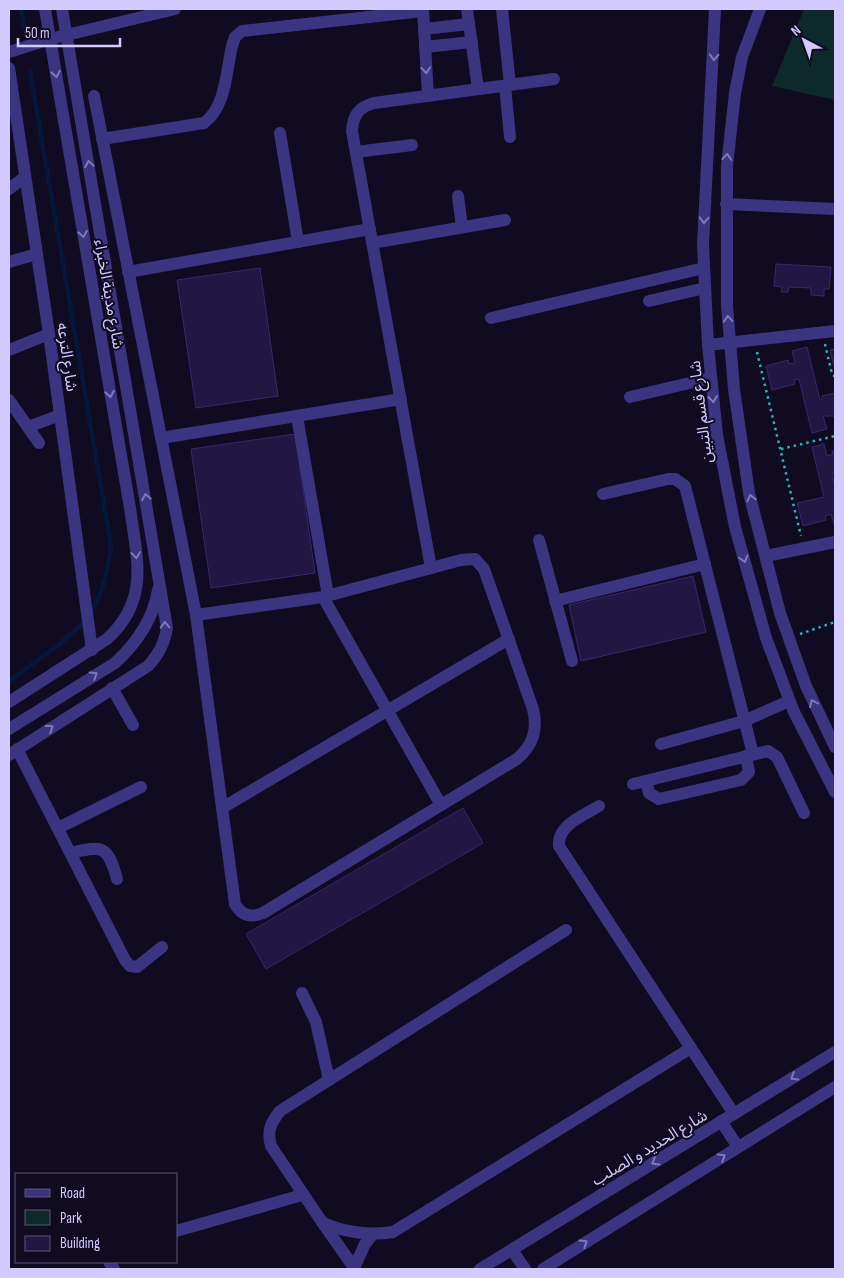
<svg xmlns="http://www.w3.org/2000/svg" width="844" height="1278" font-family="'Sofia Sans Condensed','Noto Sans Arabic',sans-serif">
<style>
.green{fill:#0e292a}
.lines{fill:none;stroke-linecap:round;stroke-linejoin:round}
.stream{stroke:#06173e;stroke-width:4.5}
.building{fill:#221642;stroke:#39276f}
.path{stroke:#27b6b6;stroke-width:2.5;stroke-dasharray:2.5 4;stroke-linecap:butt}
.minor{stroke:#3b3481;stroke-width:12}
.oneway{stroke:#7f78ba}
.labels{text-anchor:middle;stroke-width:4;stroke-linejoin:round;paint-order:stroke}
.street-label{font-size:16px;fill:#d3caff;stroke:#100b20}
</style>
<rect width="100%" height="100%" fill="#100b20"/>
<!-- green -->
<path class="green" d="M804,9H835V100L772,86Z"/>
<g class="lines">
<!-- stream -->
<g class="stream">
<path d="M21,9L24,28"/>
<path d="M30,71L111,545C108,570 104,592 90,613"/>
<path d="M9,681L60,644L86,620"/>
</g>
</g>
<!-- building -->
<g class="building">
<path d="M776,264L831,267L829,289H824V296L811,295V288L789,287L788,292H781L782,287L774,286Z"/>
<path d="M260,268L278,396L196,408L177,280Z"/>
<path d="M807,347L820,400L822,399V396L835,393V416H823L827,429L812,433L799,379L794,380L795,384L772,390L766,366L788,360L789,364L795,363L792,351Z"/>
<path d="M835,349V370L830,350Z"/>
<path d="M295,434L315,573L211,588L191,449Z"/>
<path d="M824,444L827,456L833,454L832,451L835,450V473H832L835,487V527L831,514L825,516L826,520L803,526L797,503L824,497L812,447Z"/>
<path d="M693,576L706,632L581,661L569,605Z"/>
<path d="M463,808L483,843L266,969L246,934Z"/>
</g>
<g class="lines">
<!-- path -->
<g class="path">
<path d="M825,344L832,374L835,377"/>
<path d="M757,352L801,536"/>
<path d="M781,449L835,436"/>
<path d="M800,634L835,622"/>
</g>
<!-- minor -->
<g class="minor">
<path d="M423,9L428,96"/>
<path d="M467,9L478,89"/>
<path d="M502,9L510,85"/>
<path d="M715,9L703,244L708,345L717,435L735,527L766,638L794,712L835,792"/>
<path d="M760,9L742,57L735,93L727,166V306L734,389L749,493L780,613L806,686L835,747"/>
<path d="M424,29L469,24"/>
<path d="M425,47L472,42"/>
<path d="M9,52L50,39L175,9"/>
<path d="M9,68L49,334L92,650"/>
<path d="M505,86L510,137"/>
<path d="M94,96L196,615L235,904C242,916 251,918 263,913L517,759C533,745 538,730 533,709L484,569L475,559L461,560L323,597L196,615"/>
<path d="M280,133L298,242"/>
<path d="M102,139L204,123C226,107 226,72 232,46L235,37L242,31L423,11"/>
<path d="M356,152L412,145"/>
<path d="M9,189L25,177"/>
<path d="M458,196L462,227"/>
<path d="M726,204L835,209"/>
<path d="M372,243L505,220"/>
<path d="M9,262L37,254"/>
<path d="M128,272L370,229"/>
<path d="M649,301L705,288"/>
<path d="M491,318L704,268"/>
<path d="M708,345L835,331"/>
<path d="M9,350L49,334"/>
<path d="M630,397L711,378"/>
<path d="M9,400L39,443"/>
<path d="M297,416L328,596"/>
<path d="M28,427L60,415"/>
<path d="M161,438L401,399"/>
<path d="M603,494L668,479H675L685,486L753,754"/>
<path d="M539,540L572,661"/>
<path d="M766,556L835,542"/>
<path d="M431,568L352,131C353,115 359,107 374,103L554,79"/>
<path d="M323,597L441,805"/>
<path d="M555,601L705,564"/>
<path d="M112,688L133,725"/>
<path d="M9,702L107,639C150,600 137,559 130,508L45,9"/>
<path d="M9,729L115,663C137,643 153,620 158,590"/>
<path d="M661,744L744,721L789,701"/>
<path d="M17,749L125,960L130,966L137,967L162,947"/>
<path d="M9,755L148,666C159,654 164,644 167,628L62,9"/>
<path d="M646,781L649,793L659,799L741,780L749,772L746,756"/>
<path d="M633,784L768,751L777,757L804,813"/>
<path d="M599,806C583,816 557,825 559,846L734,1114"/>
<path d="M222,808L509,639"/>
<path d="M58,828L141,787"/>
<path d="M71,853C103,845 108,846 117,879"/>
<path d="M566,930L280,1111C270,1124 267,1131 271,1146L322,1222C341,1232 371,1236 393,1232L691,1048"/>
<path d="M302,993L316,1022L329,1080"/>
<path d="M721,1121L738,1147"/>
<path d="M322,1222L355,1269"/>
<path d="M176,1231L302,1195"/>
<path d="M512,1250L525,1269"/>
<path d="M109,1262L114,1269"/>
<path d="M354,1268L365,1244L373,1234"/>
<path d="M480,1269L835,1052"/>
<path d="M543,1269L835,1087"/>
</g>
</g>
<!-- one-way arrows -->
<defs><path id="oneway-chevron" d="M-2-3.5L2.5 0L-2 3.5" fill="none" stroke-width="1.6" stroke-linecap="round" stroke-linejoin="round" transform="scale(1.25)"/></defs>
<g class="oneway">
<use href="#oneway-chevron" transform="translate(714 57) rotate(93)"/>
<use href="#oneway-chevron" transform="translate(426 70) rotate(86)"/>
<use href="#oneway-chevron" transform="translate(56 74) rotate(80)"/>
<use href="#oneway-chevron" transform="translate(727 157) rotate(-86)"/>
<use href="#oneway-chevron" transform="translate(89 164) rotate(-100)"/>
<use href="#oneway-chevron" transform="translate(704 220) rotate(92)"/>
<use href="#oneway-chevron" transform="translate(83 234) rotate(80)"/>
<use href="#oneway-chevron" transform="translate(728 319) rotate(-94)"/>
<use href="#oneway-chevron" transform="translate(110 394) rotate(80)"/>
<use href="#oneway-chevron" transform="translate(713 399) rotate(84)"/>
<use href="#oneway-chevron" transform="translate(146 497) rotate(-100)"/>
<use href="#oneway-chevron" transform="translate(751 498) rotate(-103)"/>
<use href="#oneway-chevron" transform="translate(136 555) rotate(83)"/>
<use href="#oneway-chevron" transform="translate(744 559) rotate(75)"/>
<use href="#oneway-chevron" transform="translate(165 625) rotate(-92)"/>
<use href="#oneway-chevron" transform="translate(94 675) rotate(-32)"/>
<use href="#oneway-chevron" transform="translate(813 703) rotate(-115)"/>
<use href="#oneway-chevron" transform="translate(50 728) rotate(-33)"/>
<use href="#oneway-chevron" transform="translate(794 1077) rotate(148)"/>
<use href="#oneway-chevron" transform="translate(722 1157) rotate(-32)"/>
<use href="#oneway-chevron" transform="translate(655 1162) rotate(149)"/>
<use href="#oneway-chevron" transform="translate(584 1243) rotate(-32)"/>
</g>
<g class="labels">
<!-- street labels -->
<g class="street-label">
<text transform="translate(110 294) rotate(80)" y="6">شارع مدينة الخبراء</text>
<text transform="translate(68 357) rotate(82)" y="6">شارع الترعه</text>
<text transform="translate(700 412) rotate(-97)" y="6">شارع قسم التبين</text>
<text transform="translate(649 1147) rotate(-31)" y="6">شارع الحديد و الصلب</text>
</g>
</g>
<!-- border -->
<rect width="844" height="1278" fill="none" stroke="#d3caff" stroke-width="20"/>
<!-- legend -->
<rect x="15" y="1173" width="162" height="90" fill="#100b20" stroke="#5e5779"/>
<rect x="25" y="1189" width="25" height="8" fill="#3b3481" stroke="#5e5779"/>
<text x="60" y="1198" font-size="15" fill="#d3caff">Road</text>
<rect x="25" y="1210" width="25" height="15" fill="#0e292a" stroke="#5e5779"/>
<text x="60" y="1223" font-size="15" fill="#d3caff">Park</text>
<rect x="25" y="1236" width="25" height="15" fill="#221642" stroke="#5e5779"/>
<text x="60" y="1248" font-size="15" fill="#d3caff">Building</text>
<!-- north arrow -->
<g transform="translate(804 40) rotate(319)" stroke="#100b20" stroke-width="4" paint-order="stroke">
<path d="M0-4L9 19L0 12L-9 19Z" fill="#d3caff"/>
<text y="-8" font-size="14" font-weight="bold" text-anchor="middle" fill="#d3caff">N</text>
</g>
<!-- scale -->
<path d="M18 38v8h102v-8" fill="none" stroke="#d3caff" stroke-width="2.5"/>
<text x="25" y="38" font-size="15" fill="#d3caff" stroke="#100b20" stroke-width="4" paint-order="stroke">50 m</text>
</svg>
